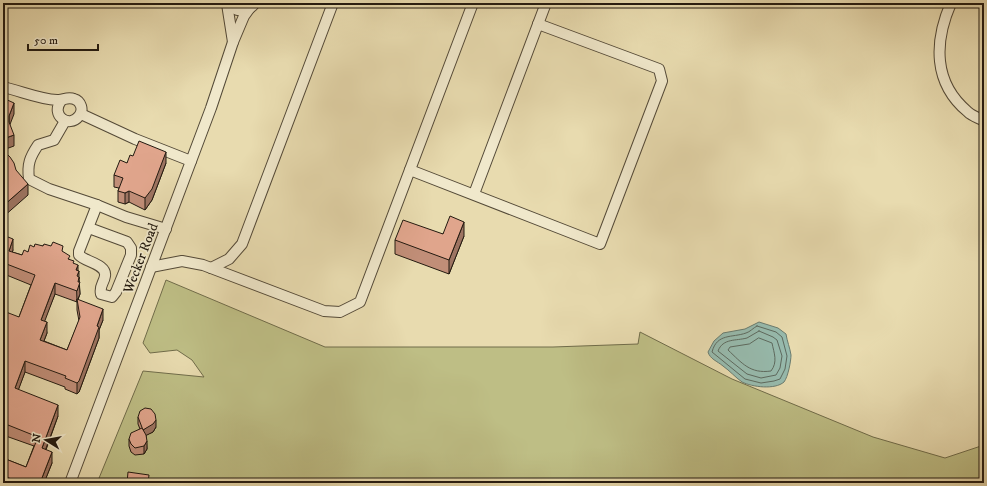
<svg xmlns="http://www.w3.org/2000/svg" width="987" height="486" font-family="'IM FELL DW Pica',serif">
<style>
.green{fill:#bebe85;stroke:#706c4a}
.water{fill:#97bbae;stroke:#697b6f}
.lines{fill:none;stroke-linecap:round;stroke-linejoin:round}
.shore{stroke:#5d6a5f;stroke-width:1}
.minor-casing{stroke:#544a38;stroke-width:12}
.minor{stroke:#f0e8cb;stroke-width:10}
.wall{fill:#c18e78;stroke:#231a10;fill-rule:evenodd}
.shaded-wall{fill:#9d7462;stroke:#231a10}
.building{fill:#e0a58c;stroke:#231a10}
.labels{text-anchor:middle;stroke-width:3.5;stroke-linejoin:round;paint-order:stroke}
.street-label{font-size:14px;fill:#231a10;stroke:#f0e8cb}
</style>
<rect width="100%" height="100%" fill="#e8dbaf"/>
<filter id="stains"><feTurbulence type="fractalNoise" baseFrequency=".005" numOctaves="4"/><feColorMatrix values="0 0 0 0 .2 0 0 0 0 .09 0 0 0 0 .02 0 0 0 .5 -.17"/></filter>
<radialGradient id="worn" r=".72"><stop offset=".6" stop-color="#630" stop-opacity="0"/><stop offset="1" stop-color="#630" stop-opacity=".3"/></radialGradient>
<!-- green -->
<path class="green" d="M166,280L325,347H553L638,344L640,332L732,379L873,437L945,458L984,445V483H97L143,371L204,377L192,360L177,350L150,353L143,343Z"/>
<!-- water -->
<path class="water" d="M759,322L778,328L786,334C787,341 790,348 791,355C791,361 788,377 784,382C775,390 752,387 742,382C735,377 730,371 723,366C717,361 710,359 708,352L714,341L723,333L745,329Z"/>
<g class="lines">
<!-- shore -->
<g class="shore">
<path d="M757,326L776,332L782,337L787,356L785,369L780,379L774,381L761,383L745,379L712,352C717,333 732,338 746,333C750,332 753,328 757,326Z"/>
<path d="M759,331L773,337L777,340L782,356L780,368L776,375L761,378L747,374L718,351C723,338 736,341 747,338C751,336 755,333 759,331Z"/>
<path d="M759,338L772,343C774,353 778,362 771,371C750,374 742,363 728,350L730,347L749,344Z"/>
</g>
<defs>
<g id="minor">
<path d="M227,3C235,12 247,14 255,3"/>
<path d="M951,3C934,42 933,83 968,112C972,116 979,118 984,121"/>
<path d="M227,4L233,42"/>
<path d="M3,87C21,91 39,99 57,100C63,101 67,96 74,99C81,101 84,110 79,116C69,129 50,115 61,101"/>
<path d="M81,114L135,139L191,161"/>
<path d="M65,121L54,140L38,145C30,157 27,164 29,179L49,189L97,205L126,217L166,229"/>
<path d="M410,170L600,244L662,81L659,69L538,24"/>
<path d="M474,194L546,3"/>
<path d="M89,228L127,242L131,248V255L116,292L112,297L101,294C99,286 104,283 105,276C107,264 85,262 79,255V251L97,205"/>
<path d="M151,267L182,261L203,265L324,311L340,312L360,302L473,3"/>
<path d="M211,268L229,259L242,244L333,3"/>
<path d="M70,483L211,108L233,42L244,16L249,9"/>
</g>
</defs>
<!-- minor casing -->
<use href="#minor" class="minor-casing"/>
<!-- minor -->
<use href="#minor" class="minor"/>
</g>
<!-- wall -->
<g class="wall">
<path d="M133,156L166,163L152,200L145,210L129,202L125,204L118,202V191L119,188L114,187V175L127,163Z"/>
<path d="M443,234L464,236L449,274L395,254V240Z"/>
<path d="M3,235L13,250L12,252L22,255L28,252L34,247L43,246L63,252L70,260L74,264L78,271L79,282L80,294L78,300L103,320L99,330V338L79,392L77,394L65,389V387L25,372L18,390L58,416L46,450L52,463L44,483H3V458L26,467L34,446L3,435V320L19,317L31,285L4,274L3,276ZM55,294L77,302V310L79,321L67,350L44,341L47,333L44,321Z"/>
<path d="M138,417L156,427L153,432L146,435L147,449L144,454L135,455L131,452L129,446V439L140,429L138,424Z"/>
</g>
<!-- shaded-wall -->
<g class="shaded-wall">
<path d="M14,103V114L9,127V116Z"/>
<path d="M14,135V146L3,150V139Z"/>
<path d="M166,152V163L152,200L145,210V198Z"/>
<path d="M28,184V195L3,217V206Z"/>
<path d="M129,191V202L125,204V193Z"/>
<path d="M464,222V236L449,274V260Z"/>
<path d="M13,239V250L9,262V251Z"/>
<path d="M4,263V274L3,276V265Z"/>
<path d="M78,265V274L79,271V279V277L80,294L77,301V299V302L76,270Z"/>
<path d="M55,283V294L41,331V320Z"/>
<path d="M103,309V320L99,330V338L79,392L77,394V383Z"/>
<path d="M47,322V333L40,351V340Z"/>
<path d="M25,361V372L15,399V388Z"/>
<path d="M58,405V416L42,459V448Z"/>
<path d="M156,420V427L153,432L143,437V430Z"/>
<path d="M147,441V449L144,454V446Z"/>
<path d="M52,452V463L44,483H40Z"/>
</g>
<!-- building -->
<g class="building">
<path d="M3,98L14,103L9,116V122L14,135L3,139Z"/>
<path d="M139,141L166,152L152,189L145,198L129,191L125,193L118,191L123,178L114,175L120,160L127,163L130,155L133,156Z"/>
<path d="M3,152L6,153L10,157L14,163L16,170L28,184L3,206Z"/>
<path d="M450,216L464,222L449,260L395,240L403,220L443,234Z"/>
<path d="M3,235L13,239L9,251L22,255L24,250L28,252L30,245L34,247L35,244L43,246L44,244L51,246L53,242L63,246L62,251L70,256L68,259L74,261L73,263L78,265L76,270L79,271L77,276L79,277L78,282H80L77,291L55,283L41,320L47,322L40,340L67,350L80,317L77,299L103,309L97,326L99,327L79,381L77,383L65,378L66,376L25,361L15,388L58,405L42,448L52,452L40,483H23L3,476V458L26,467L38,437L3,423V320L6,312L19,317L35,275L4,263L3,265Z"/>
<path d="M145,408L151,409L155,414L156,420L153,424L143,430L138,417L140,411Z"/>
<path d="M142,428L146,435L147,441L144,446L135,448L131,444L129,439L131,433Z"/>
<path d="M128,472L149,475L148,483H127Z"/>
</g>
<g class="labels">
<!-- street labels -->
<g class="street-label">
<text transform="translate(140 258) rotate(-69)" y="5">Wecker Road</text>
</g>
</g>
<!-- margin -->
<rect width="987" height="486" fill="none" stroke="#e8dbaf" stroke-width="16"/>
<rect x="4" y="4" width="979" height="478" fill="none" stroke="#231a10" stroke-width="2"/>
<rect x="8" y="8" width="971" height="470" fill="none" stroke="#231a10"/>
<!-- north arrow -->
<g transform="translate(46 440) rotate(281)" stroke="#f0e8cb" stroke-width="3" paint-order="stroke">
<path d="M0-3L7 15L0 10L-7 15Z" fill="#231a10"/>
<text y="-6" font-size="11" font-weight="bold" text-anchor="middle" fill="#231a10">N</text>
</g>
<!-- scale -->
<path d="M28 44v6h70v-6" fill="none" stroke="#231a10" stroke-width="2"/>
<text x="34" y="44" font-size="12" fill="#231a10" stroke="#f0e8cb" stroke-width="3" paint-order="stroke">50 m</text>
<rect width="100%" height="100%" filter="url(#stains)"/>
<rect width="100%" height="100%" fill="url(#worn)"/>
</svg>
